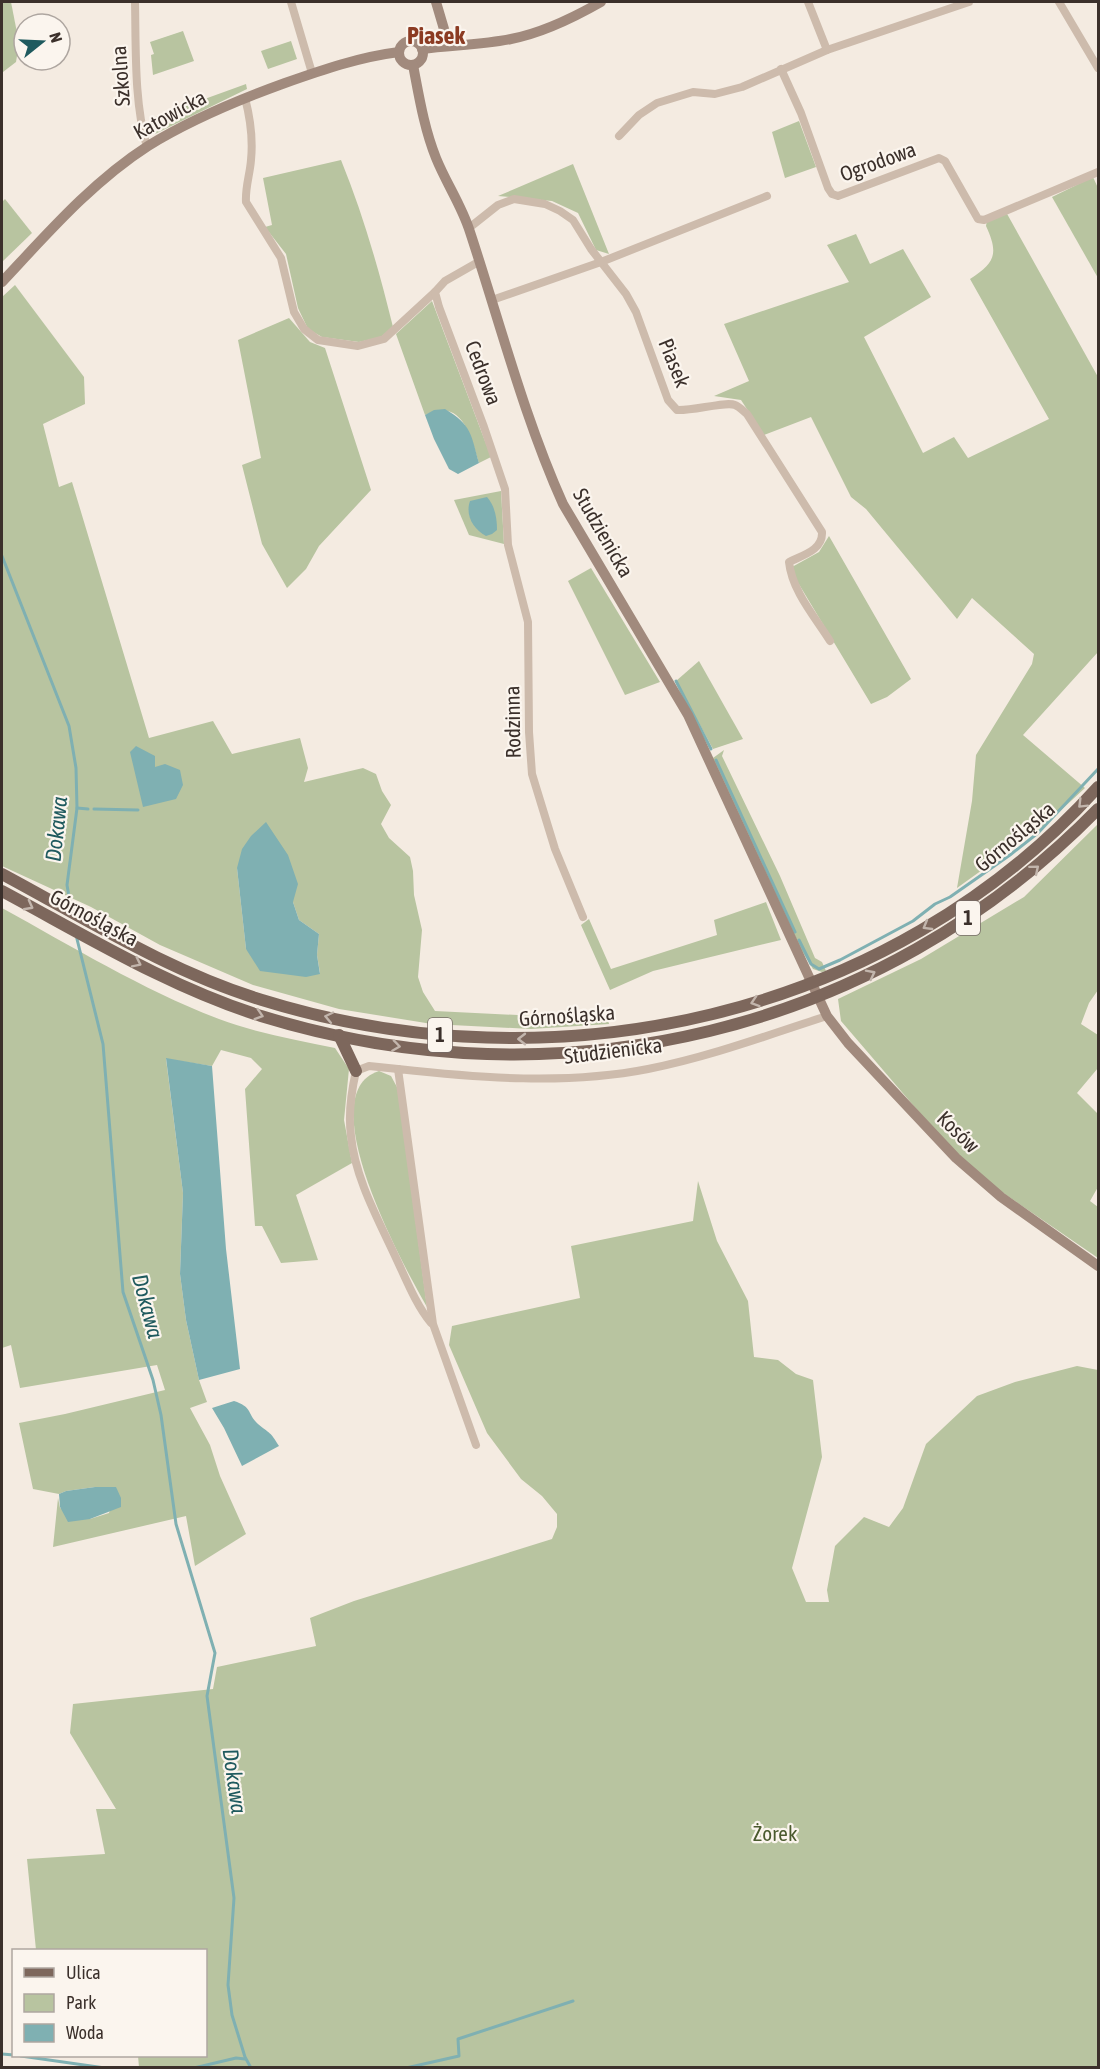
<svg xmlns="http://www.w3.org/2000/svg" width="1100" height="2069" font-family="'Asap Condensed',sans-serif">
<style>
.green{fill:#b8c4a0;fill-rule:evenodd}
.water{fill:#7fb0b2}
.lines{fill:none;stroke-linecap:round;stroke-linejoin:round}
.stream{stroke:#7fb0b2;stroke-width:3}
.street{stroke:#cdbbac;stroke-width:8}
.secondary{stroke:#a18a7d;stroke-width:10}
.primary{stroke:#7d675c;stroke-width:12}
.oneway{stroke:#c2b5ac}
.labels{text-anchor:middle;stroke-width:4.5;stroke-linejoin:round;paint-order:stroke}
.shield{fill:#fbf5ee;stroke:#756b66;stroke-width:1.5}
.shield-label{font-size:20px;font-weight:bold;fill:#3b302b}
.street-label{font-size:21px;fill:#3b302b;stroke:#fbf5ee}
.park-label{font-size:21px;fill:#4a5a2e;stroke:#fbf5ee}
.water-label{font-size:22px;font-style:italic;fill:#1f5a5e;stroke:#fbf5ee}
.quarter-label{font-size:24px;font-weight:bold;fill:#8c3b22;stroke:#fbf5ee}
</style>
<rect width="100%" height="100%" fill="#f4ebe1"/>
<!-- green -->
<g class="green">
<path d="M2,2H11L19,43L16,62L3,72L2,66Z"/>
<path d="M183,31L194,61L153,75L151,55L154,54L150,42Z"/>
<path d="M291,41L297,59L268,69L261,51Z"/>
<path d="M246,84L247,89L155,134H150L147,122L156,121L155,117Z"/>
<path d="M799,121L816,167L785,178L772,132Z"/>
<path d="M341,160C363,214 379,270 393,327L381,337L359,342L322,337L308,329L298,308L286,254L265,227L272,225L263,178Z"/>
<path d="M573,164L609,254L596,250L578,213L552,201L498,196Z"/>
<path d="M1093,177L1098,188V278L1052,197Z"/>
<path d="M5,199L32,233L2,262V202Z"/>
<path d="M1006,212L1098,377V652L1023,735L1085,788L1046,824L957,888L972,801L976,755L1032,664L1034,654L972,598L957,619L866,509L851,497L811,417L764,435L741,400L714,396L749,381L724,324L849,282L827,245L856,234L870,264L903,249L931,297L864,337L923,453L954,437L968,458L1049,419L970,279C995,263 999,254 986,226L987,220Z"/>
<path d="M15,285L84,377L85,404L43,424L59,487L72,482L149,738L213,721L232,754L300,738L308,768L304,782L363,768L376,774L382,791L391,805L381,824L389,838L410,857L413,871L414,895L422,930L418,977L423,992L435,1011L576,1018L603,1016L608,1018L609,1024L531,1029L432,1024L339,1009L253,985L160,945L91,907L2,866V297ZM237,868L293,902L299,920L319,934L317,955L320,973L246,949Z"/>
<path d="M432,301L491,457L479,463C471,437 462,396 425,415L396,334Z"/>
<path d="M289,318L310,342L325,348L371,490L319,546L306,569L287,588L262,544L242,465L261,458L238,340Z"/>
<path d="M501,491L504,544L469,535L454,500Z"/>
<path d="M829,536L911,679L887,697L871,704L797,581L792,567L819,552Z"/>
<path d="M591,568L660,682L625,695L568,581Z"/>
<path d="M699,661L743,739L713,749L676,681Z"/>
<path d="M724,750L722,756L780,876L815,958L822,962L826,971L822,972L813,969L802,951L713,758Z"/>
<path d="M1098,824V990L1089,1003L1081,1024L1098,1035V1068L1077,1093L1098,1114V1187L1090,1201L1098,1207V1258L967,1168L841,1021L838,999L921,959L1024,897Z"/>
<path d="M766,902L781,940L653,971L610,990L581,925L589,919L611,969L717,935L714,920Z"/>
<path d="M2,908C73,947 143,990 219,1019C256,1033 297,1040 335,1048L349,1069L344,1120L352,1163L296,1195L318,1260L281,1263L262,1226H255L245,1089L262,1069L251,1058L221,1050L212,1066L166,1059L183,1193L180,1274L186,1320L199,1380L207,1402L190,1408L210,1445L220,1476L246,1534L195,1566L186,1516L53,1547L58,1498L60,1508L90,1519L109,1513L116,1487H95L66,1491L59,1494L33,1489L19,1423L65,1414L165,1390L157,1365L20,1388L11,1345L2,1348Z"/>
<path d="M379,1071L391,1076L398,1089L427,1307C405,1269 308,1093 379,1071Z"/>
<path d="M698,1181L717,1241L748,1301L754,1357L778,1360L796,1374L813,1380L822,1457L792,1568L806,1602H829L827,1590L835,1546L864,1517L889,1527L903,1508L926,1444L977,1396L1015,1382L1077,1366L1098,1370V2067H139L138,2056H206V1950H36L27,1859L105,1854L96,1809H116L70,1733L73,1704L213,1689L217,1667L316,1646L310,1618L354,1601L552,1539L557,1527V1514L542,1496L521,1479L487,1433L449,1345L452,1326L580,1298L571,1246L693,1221Z"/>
</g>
<!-- water -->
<g class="water">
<path d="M445,409C472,425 471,435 479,463L458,474L449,469L434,439L425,415L434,410Z"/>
<path d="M487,497C495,506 497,518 497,530L492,534L486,536C473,529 465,515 470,501Z"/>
<path d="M136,746L155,756V767L165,764L180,770L183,785L176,799L143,807L130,752Z"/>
<path d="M266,822L288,855L298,884L293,902L299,920L319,934L317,955L320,974L306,977L260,971L246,949L237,868L242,849L251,836Z"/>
<path d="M166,1058L212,1066L226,1249L240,1369L199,1380L186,1320L180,1274L183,1193Z"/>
<path d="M234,1401C253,1407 247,1414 258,1424C270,1434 270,1431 279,1446L242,1466L224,1428L212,1408Z"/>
<path d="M95,1487H116L121,1498V1507L90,1519L68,1522L60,1507L59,1494L66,1491Z"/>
</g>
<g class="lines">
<!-- stream -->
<g class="stream">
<path d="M2,556L69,726L76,768L77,808L67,885L71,908"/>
<path d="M676,681L711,749"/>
<path d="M716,760L795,932"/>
<path d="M77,808L88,809"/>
<path d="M94,809L138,810"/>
<path d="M76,935L103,1044L123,1292L153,1380L161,1415L176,1524L215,1653L207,1696L234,1898L228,1985L232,2015L245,2057L251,2068"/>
<path d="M799,940L811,964L819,969L840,960L913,921L935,904L950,897L1010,855L1038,833L1098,769"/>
<path d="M2,2054L14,2055"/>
<path d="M21,2056L105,2068"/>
<path d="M194,2068L236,2058L245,2059"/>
<path d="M406,2068L459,2056L458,2039L573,2001"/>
</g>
<!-- street -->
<g class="street">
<path d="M135,2C136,48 134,103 147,147"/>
<path d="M291,2L312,73"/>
<path d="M808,2L827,50L969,2"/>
<path d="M1059,2L1098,68"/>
<path d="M781,69L801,113L828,188L832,194L838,196L939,158L945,161L978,219L984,220L1098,172"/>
<path d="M245,98C250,117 253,140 251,160C250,174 245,188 246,202L281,258L294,312L304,329L318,340L358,346L384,339L435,292"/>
<path d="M619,136L639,115L657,103L693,92L715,94L742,87L827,50"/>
<path d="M469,228L498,205L514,199L545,204L560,211L573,220L591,249L626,294L636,312L668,400L677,410C693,411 726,401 735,405C740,407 743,411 747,414L822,532C823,550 803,555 789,562C792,591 815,617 830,641"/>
<path d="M480,261L445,281L435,292L439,307L484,427L505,489L508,545L528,622L529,732L532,774L555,849L583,917"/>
<path d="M492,300L601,262L767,196"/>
<path d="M398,1069L369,1066L356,1071C351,1093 348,1114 351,1136C355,1178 378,1219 396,1258C406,1279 416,1305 431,1323"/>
<path d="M476,1445L433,1324L398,1069C480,1078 567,1085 648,1069C709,1057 768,1035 827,1016"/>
</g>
<!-- secondary -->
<g class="secondary">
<path d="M436,2L449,46"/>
<circle cx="411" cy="53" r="12"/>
<path d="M422,49C452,45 482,45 511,39C543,33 573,18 601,2"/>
<path d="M413,65C419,96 424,128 436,158C446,183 462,206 470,232C500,323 524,417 563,504L688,715L827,1016L848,1043L956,1158L1001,1197L1098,1266"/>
<path d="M2,282C47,234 92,182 148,146C190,120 238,100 285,83C322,70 359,57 399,52"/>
</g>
<!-- primary -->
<g class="primary">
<path d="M2,874C86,919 170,972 262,1000C555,1091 890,1018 1098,787"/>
<path d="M2,891C86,936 169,987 261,1016C560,1108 879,1033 1098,809"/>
<path d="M339,1035L356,1071"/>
</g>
</g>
<!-- one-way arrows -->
<defs><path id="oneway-chevron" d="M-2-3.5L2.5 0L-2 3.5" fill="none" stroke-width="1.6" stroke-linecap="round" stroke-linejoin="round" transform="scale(1.5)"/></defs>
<g class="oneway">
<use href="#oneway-chevron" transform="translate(1082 804) rotate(135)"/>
<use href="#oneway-chevron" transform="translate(1035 869) rotate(-40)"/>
<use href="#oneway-chevron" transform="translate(29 906) rotate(28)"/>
<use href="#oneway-chevron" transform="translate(927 926) rotate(150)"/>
<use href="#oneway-chevron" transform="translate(137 963) rotate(26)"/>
<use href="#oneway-chevron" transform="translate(871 974) rotate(-27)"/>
<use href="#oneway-chevron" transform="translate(755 1002) rotate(162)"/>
<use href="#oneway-chevron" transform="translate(259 1015) rotate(18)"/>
<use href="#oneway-chevron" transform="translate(329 1017) rotate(-168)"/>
<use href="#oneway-chevron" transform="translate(522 1039) rotate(180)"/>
<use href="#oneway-chevron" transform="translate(396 1046) rotate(8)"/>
</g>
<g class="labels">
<!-- shield labels -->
<g class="shield">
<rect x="956" y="901" width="24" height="34" rx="4.5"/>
<rect x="428" y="1018" width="24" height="34" rx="4.5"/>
</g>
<g class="shield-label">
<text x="968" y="925">1</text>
<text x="440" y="1042">1</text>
</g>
<!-- street labels -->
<g class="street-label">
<text transform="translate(121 76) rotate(-94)" y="7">Szkolna</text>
<text transform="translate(170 115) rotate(-29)" y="7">Katowicka</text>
<text transform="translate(878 162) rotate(-20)" y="7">Ogrodowa</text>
<text transform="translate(674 363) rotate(68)" y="7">Piasek</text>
<text transform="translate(483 373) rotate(69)" y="7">Cedrowa</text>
<text transform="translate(603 533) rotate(60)" y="7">Studzienicka</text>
<text transform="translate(513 722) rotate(-91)" y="7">Rodzinna</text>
<text transform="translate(1015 837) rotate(-40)" y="7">Górnośląska</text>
<text transform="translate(94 918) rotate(28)" y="7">Górnośląska</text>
<text transform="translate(567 1016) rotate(-4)" y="7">Górnośląska</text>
<text transform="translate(613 1051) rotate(-7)" y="7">Studzienicka</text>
<text transform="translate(958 1132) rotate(44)" y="7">Kosów</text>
</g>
<!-- park labels -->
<g class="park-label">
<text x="775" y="1841">Żorek</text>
</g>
<!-- water labels -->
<g class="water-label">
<text transform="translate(56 829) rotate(-84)" y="8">Dokawa</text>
<text transform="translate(148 1306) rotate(75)" y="8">Dokawa</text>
<text transform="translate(235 1781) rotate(82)" y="8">Dokawa</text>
</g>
<!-- quarter labels -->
<g class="quarter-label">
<text x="436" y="44">Piasek</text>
</g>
</g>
<!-- border -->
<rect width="1100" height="2069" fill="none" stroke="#3b302b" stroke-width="6"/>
<!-- legend -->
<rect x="12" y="1949" width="195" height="108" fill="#fbf5ee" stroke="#aea6a0" stroke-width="1.5"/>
<rect x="24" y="1968" width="30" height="9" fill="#7d675c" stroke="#aea6a0" stroke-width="1.5"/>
<text x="66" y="1979" font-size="18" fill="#3b302b">Ulica</text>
<rect x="24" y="1994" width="30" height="18" fill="#b8c4a0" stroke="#aea6a0" stroke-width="1.5"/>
<text x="66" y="2009" font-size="18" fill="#3b302b">Park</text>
<rect x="24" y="2024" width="30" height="18" fill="#7fb0b2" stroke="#aea6a0" stroke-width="1.5"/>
<text x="66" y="2039" font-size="18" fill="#3b302b">Woda</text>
<!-- north arrow -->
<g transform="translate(42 42) rotate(72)"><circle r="28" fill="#fbf5ee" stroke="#aea6a0" stroke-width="1.5"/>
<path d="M0-4.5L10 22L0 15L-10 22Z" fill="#1f5a5e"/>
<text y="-9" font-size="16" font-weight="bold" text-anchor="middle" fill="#3b302b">N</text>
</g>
</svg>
